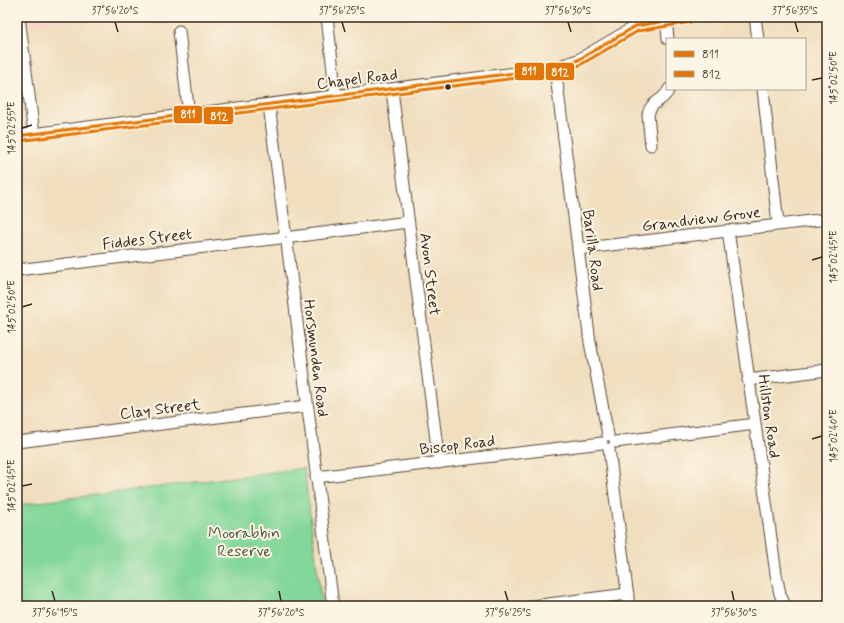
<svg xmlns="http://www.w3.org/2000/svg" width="844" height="623" font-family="Mynerve,sans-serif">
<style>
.built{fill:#f7d1c7}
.green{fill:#83d79a;stroke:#5f805c}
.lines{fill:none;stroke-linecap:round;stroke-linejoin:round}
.minor-casing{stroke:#564536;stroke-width:13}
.minor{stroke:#fff;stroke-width:11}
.bus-1-casing{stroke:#fcf5e5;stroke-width:6}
.bus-2-casing{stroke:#fcf5e5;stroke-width:6}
.bus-1{stroke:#e27504;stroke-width:3}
.bus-2{stroke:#e27504;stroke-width:3}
.ticks{fill:none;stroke:#3b2a1e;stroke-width:1.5}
.bus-dot{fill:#3b2a1e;stroke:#fcf5e5;stroke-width:1.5}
.labels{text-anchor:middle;stroke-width:4;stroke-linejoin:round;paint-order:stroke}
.street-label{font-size:16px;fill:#3b2a1e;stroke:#fcf5e5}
.park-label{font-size:16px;fill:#4d553d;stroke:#fcf5e5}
.line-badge{stroke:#fcf5e5;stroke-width:1.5}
.badge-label{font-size:11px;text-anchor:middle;font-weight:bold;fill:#fff}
.neatline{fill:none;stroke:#3b2a1e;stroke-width:1.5}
.ticks-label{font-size:10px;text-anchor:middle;fill:#3b2a1e}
</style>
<rect width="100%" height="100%" fill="#fcf5e5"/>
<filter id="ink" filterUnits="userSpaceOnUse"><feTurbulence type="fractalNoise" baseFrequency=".025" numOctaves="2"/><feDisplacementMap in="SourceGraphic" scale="8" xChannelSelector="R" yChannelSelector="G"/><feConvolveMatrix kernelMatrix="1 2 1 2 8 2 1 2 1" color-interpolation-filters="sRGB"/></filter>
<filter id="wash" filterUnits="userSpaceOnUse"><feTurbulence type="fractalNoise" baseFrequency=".012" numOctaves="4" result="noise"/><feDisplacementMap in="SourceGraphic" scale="16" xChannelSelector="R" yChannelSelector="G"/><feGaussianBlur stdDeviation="0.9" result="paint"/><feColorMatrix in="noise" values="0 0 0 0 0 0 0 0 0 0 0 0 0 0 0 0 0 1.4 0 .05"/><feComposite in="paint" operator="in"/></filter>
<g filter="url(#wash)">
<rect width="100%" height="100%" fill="#f0debe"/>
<!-- built -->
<path class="built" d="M17,17H91L17,26Z"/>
<!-- green -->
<path class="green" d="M304,468L322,606H17V505Z"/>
</g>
<g filter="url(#ink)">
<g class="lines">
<defs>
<g id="minor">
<path d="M19,17L34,134"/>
<path d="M327,17L336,97"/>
<path d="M666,17L668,39"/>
<path d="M755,17L758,39"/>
<path d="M179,31L189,115"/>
<path d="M555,68L590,342L608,435"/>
<path d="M763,89L778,224"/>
<path d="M392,90L439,463"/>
<path d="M269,105L285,231"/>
<path d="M17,136L555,68L578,60L636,26L656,22L690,17"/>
<path d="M651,145L648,115C651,100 664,102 669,89"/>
<path d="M728,230L776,574L780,594L785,606"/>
<path d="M292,237L408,222"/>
<path d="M287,243L333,606"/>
<path d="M578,249L827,219"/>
<path d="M17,270L280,238"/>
<path d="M748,380L827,370"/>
<path d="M17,442L307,406"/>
<path d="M615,442L755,424"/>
<path d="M609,449L629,606"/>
<path d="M316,477L602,443"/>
<path d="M532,606L628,594"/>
</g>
</defs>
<!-- minor casing -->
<use href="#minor" class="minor-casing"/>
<!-- minor -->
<use href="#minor" class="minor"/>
<defs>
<path id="bus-1" d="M17,136L555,68L578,60L636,26L690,17"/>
<path id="bus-2" d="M18,141L556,73L580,65L638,31L691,22"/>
</defs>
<!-- bus-1 casing -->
<use href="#bus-1" class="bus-1-casing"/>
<!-- bus-2 casing -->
<use href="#bus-2" class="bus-2-casing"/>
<!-- bus-1 -->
<use href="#bus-1" class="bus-1"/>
<!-- bus-2 -->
<use href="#bus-2" class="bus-2"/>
</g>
</g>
<!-- ticks -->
<path class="ticks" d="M115,22L118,32M342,22L345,32M568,22L571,32M795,22L798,32M812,80L822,78M22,128L32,125M812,260L822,257M22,307L32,304M812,439L822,436M22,486L32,484M52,591L55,601M279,591L281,601M505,591L508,601M732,591L734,601"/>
<!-- markers -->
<circle class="bus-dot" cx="448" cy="87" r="3.5"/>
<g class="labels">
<!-- street labels -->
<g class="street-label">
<text transform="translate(357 78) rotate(-7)" y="6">Chapel Road</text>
<text transform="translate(701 218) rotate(-7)" y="6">Grandview Grove</text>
<text transform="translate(147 238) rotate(-7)" y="6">Fiddes Street</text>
<text transform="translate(594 250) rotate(83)" y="6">Barilla Road</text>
<text transform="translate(431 274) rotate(83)" y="6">Avon Street</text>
<text transform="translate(317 358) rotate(83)" y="6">Horsmunden Road</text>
<text transform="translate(160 408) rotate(-7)" y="6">Clay Street</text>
<text transform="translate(770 416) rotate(82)" y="6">Hillston Road</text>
<text transform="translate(457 444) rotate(-7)" y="6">Biscop Road</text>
</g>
<!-- park labels -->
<g class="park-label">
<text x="244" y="538">Moorabbin<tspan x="244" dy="18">Reserve</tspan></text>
</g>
</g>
<g class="line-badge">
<rect x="514" y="62" width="31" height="19" rx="4" fill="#e27504"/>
<rect x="545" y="62" width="30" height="19" rx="4" fill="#e27504"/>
<rect x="173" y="105" width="30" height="19" rx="4" fill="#e27504"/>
<rect x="203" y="106" width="31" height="19" rx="4" fill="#e27504"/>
</g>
<g class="badge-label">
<text x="529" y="75">811</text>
<text x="560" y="76">812</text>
<text x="188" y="118">811</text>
<text x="219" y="120">812</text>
</g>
<!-- margin -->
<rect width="844" height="623" fill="none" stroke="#fcf5e5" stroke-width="44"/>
<!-- legend -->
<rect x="666" y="38" width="140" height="52" fill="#fcf5e5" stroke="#afa495"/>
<rect x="674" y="51" width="20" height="6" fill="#e27504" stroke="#afa495"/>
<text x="702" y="58" font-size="12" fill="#3b2a1e">811</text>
<rect x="674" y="71" width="20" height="6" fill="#e27504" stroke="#afa495"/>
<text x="702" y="78" font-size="12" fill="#3b2a1e">812</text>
<rect x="22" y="22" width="800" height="579" class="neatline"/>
<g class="ticks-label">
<text x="115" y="14">37°56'20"S</text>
<text x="342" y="14">37°56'25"S</text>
<text x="568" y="14">37°56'30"S</text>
<text x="795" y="14">37°56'35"S</text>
<text transform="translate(833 78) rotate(-90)" y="4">145°02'50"E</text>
<text transform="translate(11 128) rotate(-90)" y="4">145°02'55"E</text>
<text transform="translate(833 257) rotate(-90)" y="4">145°02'45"E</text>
<text transform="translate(11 307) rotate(-90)" y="4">145°02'50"E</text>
<text transform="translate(833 436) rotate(-90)" y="4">145°02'40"E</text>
<text transform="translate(11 486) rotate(-90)" y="4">145°02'45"E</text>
<text x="55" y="616">37°56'15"S</text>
<text x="281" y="616">37°56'20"S</text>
<text x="508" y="616">37°56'25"S</text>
<text x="734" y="616">37°56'30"S</text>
</g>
</svg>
